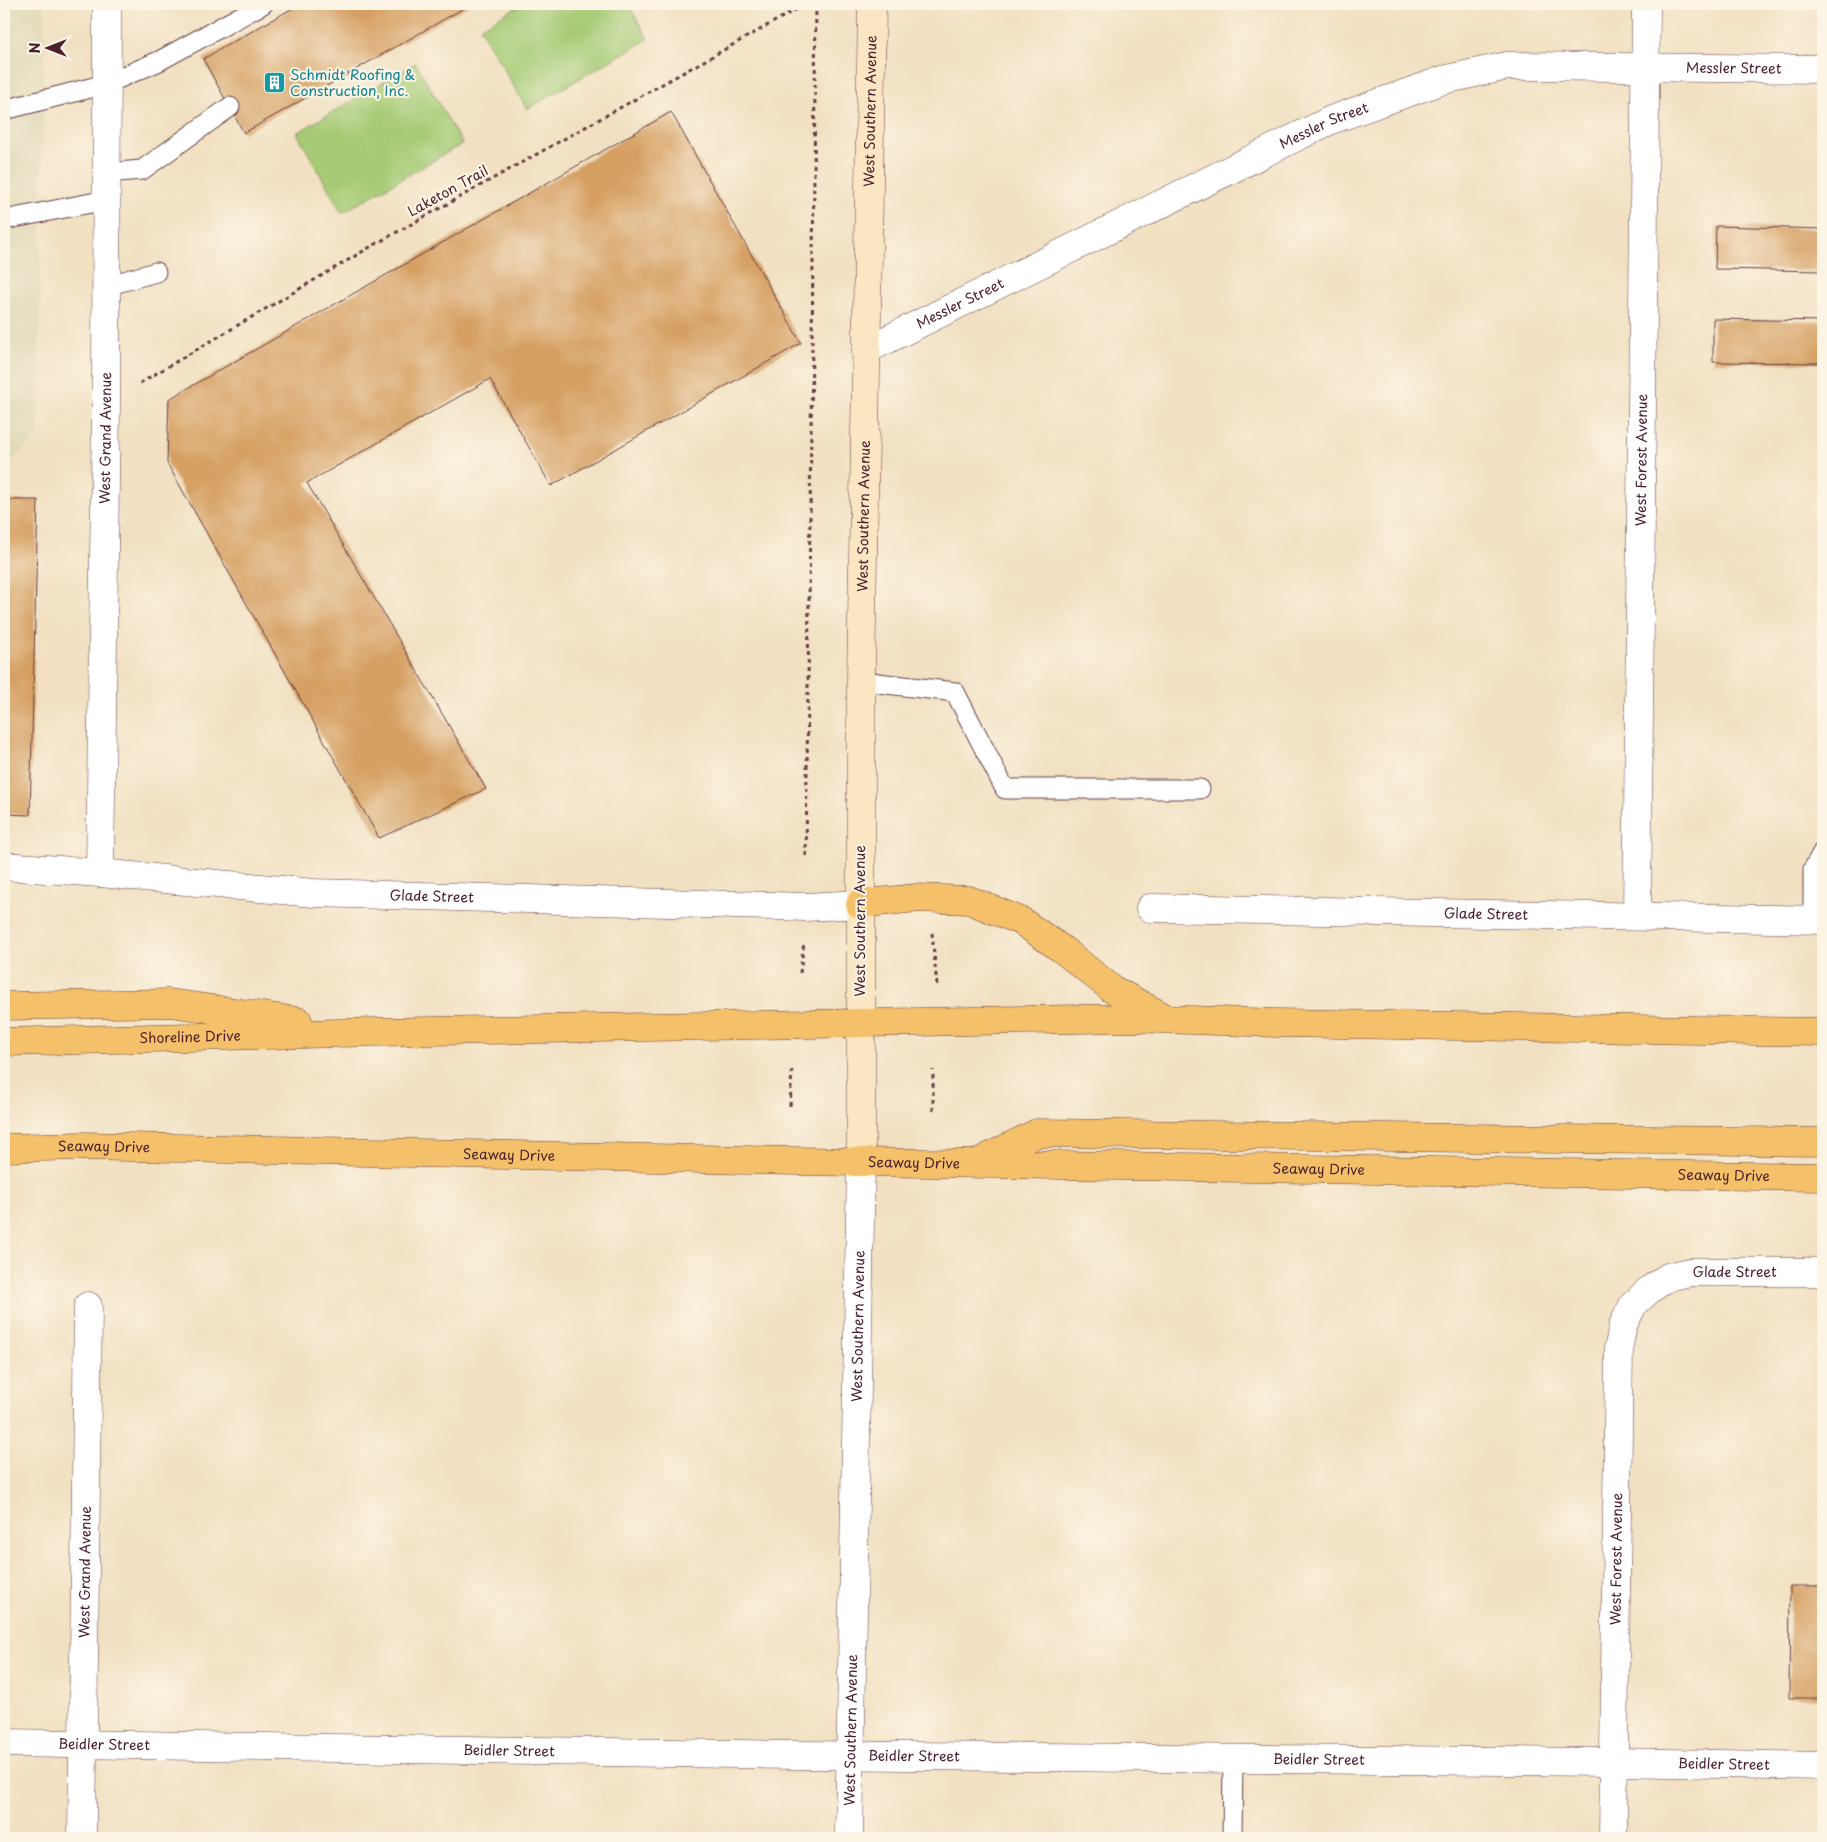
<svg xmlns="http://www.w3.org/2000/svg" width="1827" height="1842" font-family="'Playpen Sans',sans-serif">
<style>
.built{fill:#e0d8b7}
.green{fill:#a6cb75;stroke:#787550}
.building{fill:#d6a064}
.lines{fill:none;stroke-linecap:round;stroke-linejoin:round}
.lane-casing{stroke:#633c42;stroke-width:21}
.street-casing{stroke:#633c42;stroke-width:29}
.secondary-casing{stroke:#633c42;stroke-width:29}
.highway-casing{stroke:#633c42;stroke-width:29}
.path{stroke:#633c42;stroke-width:3;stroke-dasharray:4 4;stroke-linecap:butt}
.lane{stroke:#fff;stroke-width:19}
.street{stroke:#fff;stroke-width:28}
.secondary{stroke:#fbe6c3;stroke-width:28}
.highway{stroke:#f4c16a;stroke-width:28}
.labels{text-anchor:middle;stroke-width:4;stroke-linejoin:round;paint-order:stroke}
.street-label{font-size:14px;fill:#4a1f2b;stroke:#fcf5e5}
.culture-label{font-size:14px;fill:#0d838f;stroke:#fcf5e5;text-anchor:start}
</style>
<rect width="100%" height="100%" fill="#fcf5e5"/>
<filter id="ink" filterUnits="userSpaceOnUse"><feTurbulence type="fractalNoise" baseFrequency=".02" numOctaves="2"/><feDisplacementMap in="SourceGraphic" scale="10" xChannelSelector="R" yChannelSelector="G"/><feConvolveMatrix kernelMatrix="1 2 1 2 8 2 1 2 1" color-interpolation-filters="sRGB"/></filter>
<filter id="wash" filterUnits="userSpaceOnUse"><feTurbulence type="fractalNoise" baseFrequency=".0096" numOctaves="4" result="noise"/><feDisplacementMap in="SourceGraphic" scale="20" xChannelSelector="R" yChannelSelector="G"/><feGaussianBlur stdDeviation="1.12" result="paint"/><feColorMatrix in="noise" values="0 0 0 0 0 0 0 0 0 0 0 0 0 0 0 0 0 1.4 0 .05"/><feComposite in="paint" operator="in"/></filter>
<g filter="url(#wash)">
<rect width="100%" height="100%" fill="#f1e0c1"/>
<!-- built -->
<path class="built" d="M4,4H45L38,437L4,467Z"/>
<!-- green -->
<g class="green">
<path d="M522,4H628L648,39L527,109L480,28Z"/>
<path d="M416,63L462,144L342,213L297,133Z"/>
</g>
<g id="blocks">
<!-- building -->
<g class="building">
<path d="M300,4H471L244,133L203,59Z"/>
<path d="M671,112L801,343L551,486L490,379L307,483L486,789L379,838L167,463L169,399Z"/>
<path d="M1716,226L1823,229V271L1715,269Z"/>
<path d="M1713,319L1823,321V363L1713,362Z"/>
<path d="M4,500H38L30,815L4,814Z"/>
<path d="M1790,1586H1823V1698H1789Z"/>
</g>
</g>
</g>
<g filter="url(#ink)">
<use href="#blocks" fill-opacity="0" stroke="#633c42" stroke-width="1"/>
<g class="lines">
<defs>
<g id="lane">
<path d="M4,110L106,84L159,61L263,4"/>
<path d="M106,173L142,170L230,107"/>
<path d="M4,220L106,200"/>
<path d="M106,286L156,272"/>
<path d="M861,681L955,692L1005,789H1200"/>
<path d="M1813,920V869L1823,851"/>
<path d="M1232,1838L1233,1759"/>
</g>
<g id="street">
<path id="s1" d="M866,350L1331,120L1443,80L1507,66L1823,69"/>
<path id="s2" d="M4,866L100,873L314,893L806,907L860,904"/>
<path id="s3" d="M100,873L106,404L107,4"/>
<path id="s4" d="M1150,908L1823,920"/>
<path id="s5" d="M1637,916L1646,4"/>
<path id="s6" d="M4,1743L796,1755L1614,1762L1823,1766"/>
<path id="s7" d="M82,1838L88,1306"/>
<path id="s8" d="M849,1838L861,1162"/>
<path id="s9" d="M1613,1838L1619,1346L1623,1325L1633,1305L1649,1290L1668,1277L1690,1272H1823"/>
</g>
<g id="secondary">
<path id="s10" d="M861,1162V681L872,4"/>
</g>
<g id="highway">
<path d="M860,904L916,898L969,900L1021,921L1063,950L1112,989L1162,1016"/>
<path d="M4,1006L170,1003L298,1021"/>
<path id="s11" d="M4,1042L376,1032L1132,1018L1277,1023L1823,1032"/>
<path id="s12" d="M4,1148L81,1146L796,1161L1823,1177"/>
<path d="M981,1161L1037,1133L1823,1142"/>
</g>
</defs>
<!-- lane casing -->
<use href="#lane" class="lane-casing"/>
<!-- street casing -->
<use href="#street" class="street-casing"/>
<!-- secondary casing -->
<use href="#secondary" class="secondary-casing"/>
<!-- highway casing -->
<use href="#highway" class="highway-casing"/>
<!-- path -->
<g class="path">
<path d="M140,383L372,246L806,4"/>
<path d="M806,856L816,4"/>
<path d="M932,933L937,986"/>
<path d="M800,973L804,942"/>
<path d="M790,1106L792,1069"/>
<path d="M933,1111V1070"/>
</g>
<!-- lane -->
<use href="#lane" class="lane"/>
<!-- street -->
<use href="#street" class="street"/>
<!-- secondary -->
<use href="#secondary" class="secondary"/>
<!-- highway -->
<use href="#highway" class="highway"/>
</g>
</g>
<!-- icons -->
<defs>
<symbol id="building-square" viewBox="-11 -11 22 22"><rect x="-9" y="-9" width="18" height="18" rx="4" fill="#0f9aa8" stroke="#fcf5e5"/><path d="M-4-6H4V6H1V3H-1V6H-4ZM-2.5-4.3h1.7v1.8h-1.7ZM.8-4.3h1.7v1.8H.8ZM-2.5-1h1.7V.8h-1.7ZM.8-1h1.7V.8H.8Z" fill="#fff"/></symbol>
</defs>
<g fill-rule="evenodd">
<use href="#building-square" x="262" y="70" width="25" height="25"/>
</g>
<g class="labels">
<!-- street labels -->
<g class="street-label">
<text dy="5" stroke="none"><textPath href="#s1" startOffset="930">Messler Street</textPath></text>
<text dy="5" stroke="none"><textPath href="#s10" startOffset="1051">West Southern Avenue</textPath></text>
<text dy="5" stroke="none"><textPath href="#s1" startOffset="510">Messler Street</textPath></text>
<text transform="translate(448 191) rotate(-29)" y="5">Laketon Trail</text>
<text dy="5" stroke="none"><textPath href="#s1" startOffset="105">Messler Street</textPath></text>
<text dy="5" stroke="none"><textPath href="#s3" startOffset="435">West Grand Avenue</textPath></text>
<text dy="5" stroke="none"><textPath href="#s5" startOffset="456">West Forest Avenue</textPath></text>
<text dy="5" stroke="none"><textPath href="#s10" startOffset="646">West Southern Avenue</textPath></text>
<text dy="5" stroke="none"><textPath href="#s2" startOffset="429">Glade Street</textPath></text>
<text dy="5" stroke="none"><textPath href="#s4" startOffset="336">Glade Street</textPath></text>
<text transform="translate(860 921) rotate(-90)" y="5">West Southern Avenue</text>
<text dy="5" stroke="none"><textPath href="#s11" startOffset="186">Shoreline Drive</textPath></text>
<text dy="5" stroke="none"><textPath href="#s12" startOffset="100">Seaway Drive</textPath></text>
<text dy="5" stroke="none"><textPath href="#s12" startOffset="505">Seaway Drive</textPath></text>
<text dy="5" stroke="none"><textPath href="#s12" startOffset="910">Seaway Drive</textPath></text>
<text dy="5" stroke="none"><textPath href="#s12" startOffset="1315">Seaway Drive</textPath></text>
<text dy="5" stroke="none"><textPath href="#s12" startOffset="1720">Seaway Drive</textPath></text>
<text dy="5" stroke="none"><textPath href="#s9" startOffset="648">Glade Street</textPath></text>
<text dy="5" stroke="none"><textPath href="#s8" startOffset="512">West Southern Avenue</textPath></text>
<text dy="5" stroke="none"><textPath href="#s9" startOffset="279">West Forest Avenue</textPath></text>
<text dy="5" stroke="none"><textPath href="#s7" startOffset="266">West Grand Avenue</textPath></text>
<text dy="5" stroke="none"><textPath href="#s8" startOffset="108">West Southern Avenue</textPath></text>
<text dy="5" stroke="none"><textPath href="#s6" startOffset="100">Beidler Street</textPath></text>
<text dy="5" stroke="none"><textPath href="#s6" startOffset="505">Beidler Street</textPath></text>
<text dy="5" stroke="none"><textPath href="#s6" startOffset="910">Beidler Street</textPath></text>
<text dy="5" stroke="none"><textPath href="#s6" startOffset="1315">Beidler Street</textPath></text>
<text dy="5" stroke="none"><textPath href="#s6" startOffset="1720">Beidler Street</textPath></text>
</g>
<!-- culture labels -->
<g class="culture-label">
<text x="290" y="80">Schmidt Roofing &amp;<tspan x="290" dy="16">Construction, Inc.</tspan></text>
</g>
</g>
<!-- margin -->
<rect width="1827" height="1842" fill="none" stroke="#fcf5e5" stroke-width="20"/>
<!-- north arrow -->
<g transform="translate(48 48) rotate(270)" stroke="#fcf5e5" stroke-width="4" paint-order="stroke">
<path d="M0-4L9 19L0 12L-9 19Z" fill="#4a1f2b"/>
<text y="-8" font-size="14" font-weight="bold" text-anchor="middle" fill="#4a1f2b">N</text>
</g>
</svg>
